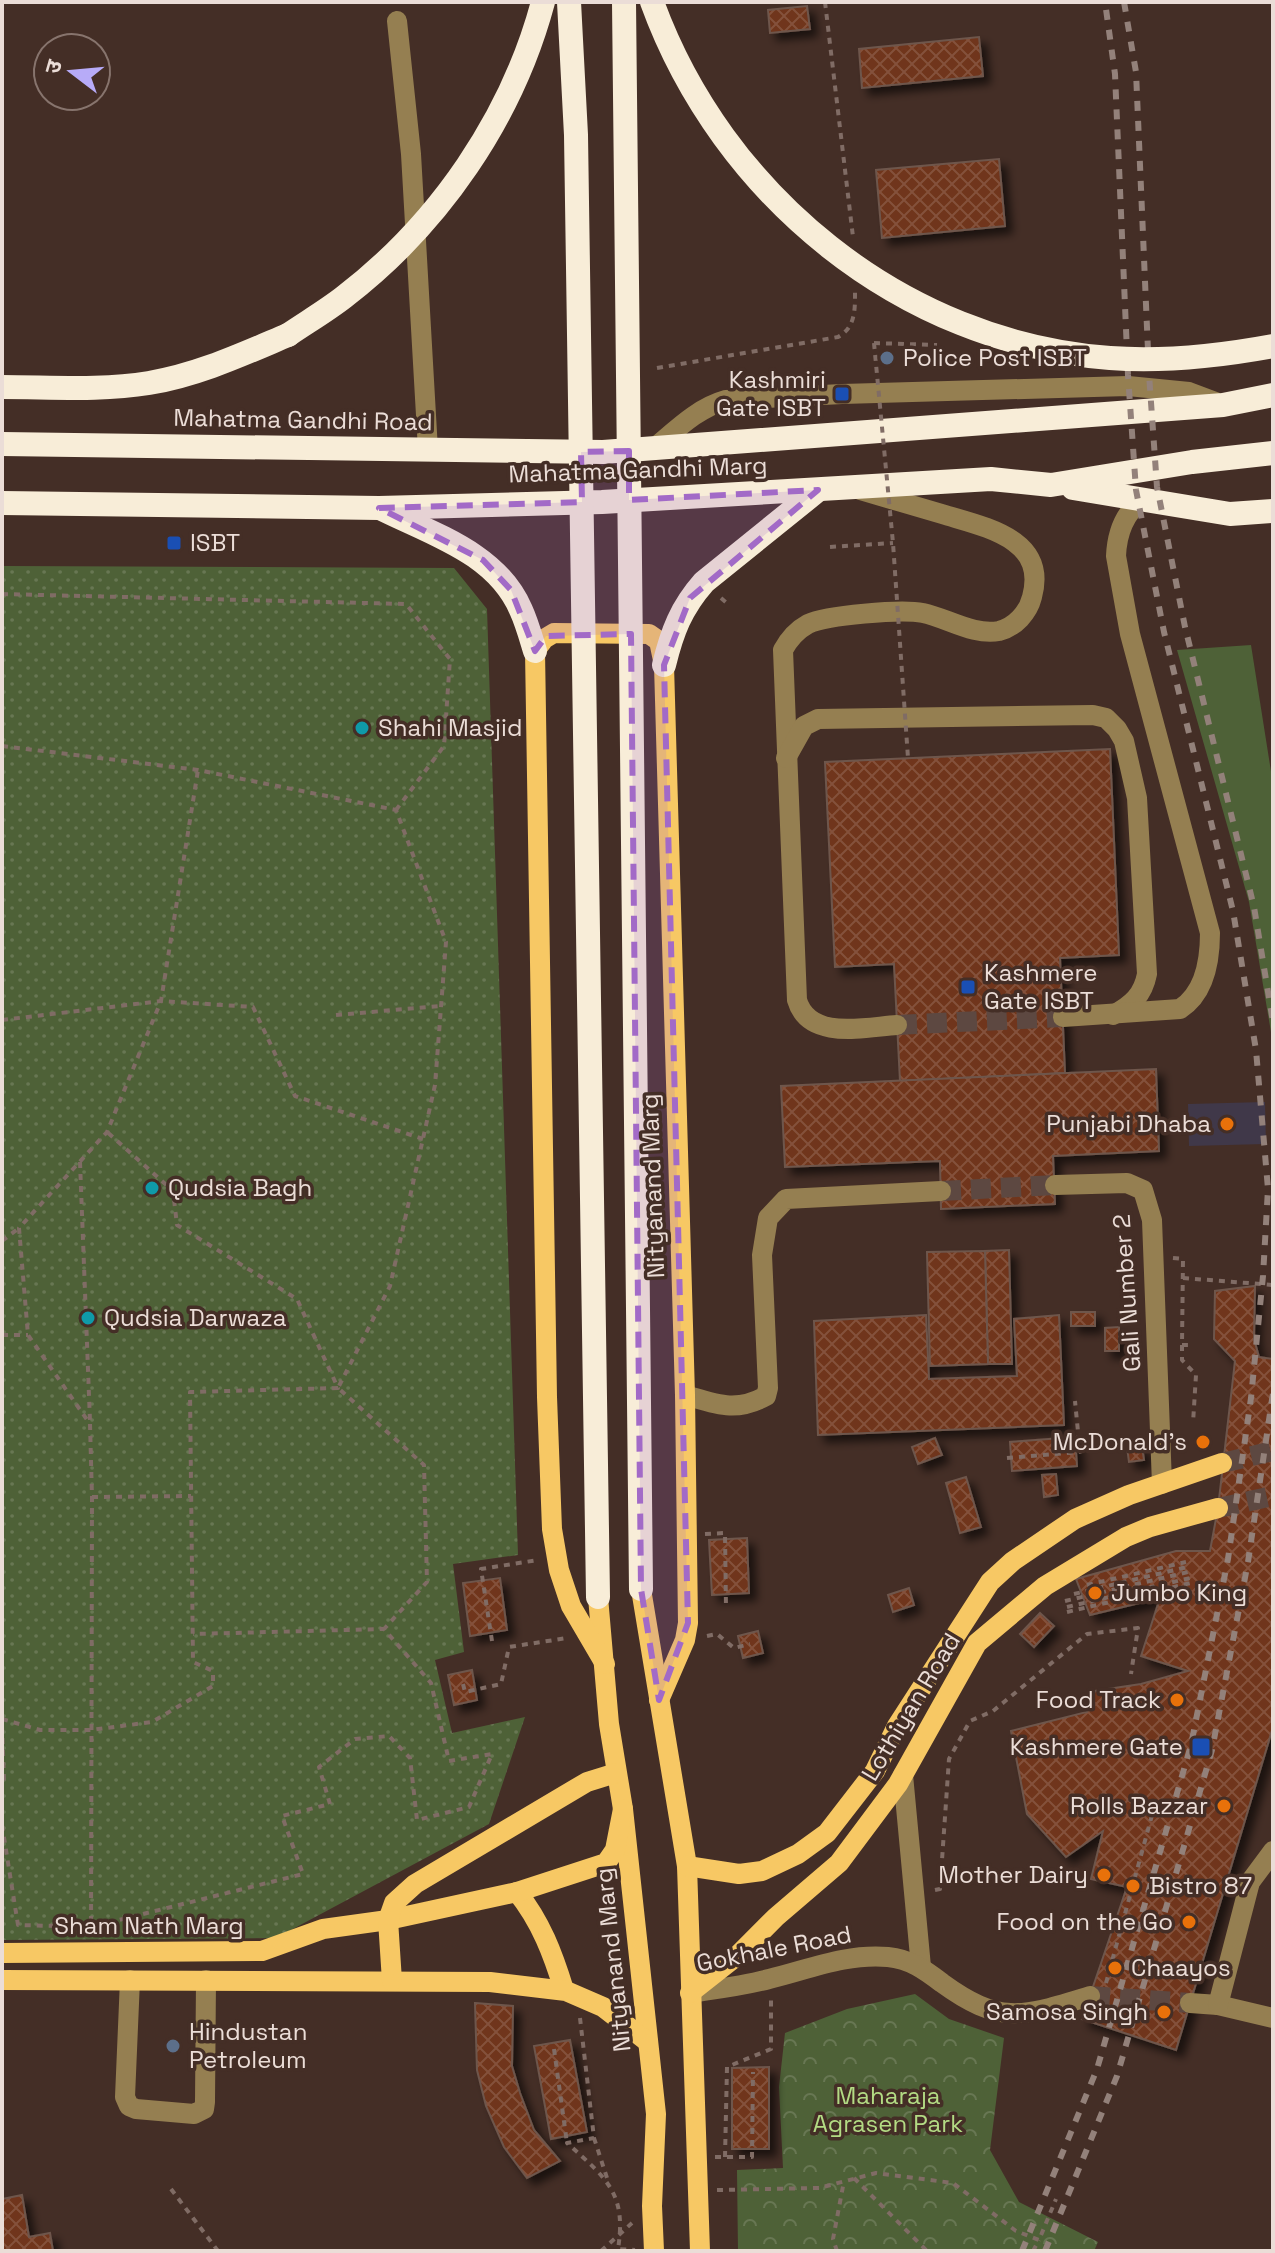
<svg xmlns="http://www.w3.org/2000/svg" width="1275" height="2253" font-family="'Space Grotesk','Noto Sans Devanagari',sans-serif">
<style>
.commercial{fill:#403849}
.grass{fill:#4e6137}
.forest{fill:url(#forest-crowns)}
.garden{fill:url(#garden-dots)}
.building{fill:url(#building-cross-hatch);stroke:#6e564c;stroke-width:2;filter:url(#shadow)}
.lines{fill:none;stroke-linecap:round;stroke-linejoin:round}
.minor-tunnel{stroke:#5d4841;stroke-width:20;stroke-dasharray:20 10;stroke-linecap:butt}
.major-tunnel{stroke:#5d4841;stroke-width:20;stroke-dasharray:20 10;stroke-linecap:butt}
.path{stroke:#806c65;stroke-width:4;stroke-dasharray:6 6;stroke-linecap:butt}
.minor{stroke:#957f51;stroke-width:20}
.major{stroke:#f7c864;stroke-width:20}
.highway{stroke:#f8edd8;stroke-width:24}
.rail{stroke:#93817a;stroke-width:6;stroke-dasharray:10 10;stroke-linecap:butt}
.path-bridge{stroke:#806c65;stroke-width:4;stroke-dasharray:6 6;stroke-linecap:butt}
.highway-bridge{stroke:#f8edd8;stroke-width:24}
.marked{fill:#a26ac7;fill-opacity:0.2;stroke:#a26ac7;stroke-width:6;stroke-dasharray:16 10;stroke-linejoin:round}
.service-dot{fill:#5c6f8a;stroke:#442e26;stroke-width:3}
.transit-dot{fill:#1a4fb4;stroke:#442e26;stroke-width:3}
.culture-dot{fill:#0f9aa8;stroke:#442e26;stroke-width:3}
.food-dot{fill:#e8710a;stroke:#442e26;stroke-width:3}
.labels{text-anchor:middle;stroke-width:7;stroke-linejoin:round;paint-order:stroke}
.poi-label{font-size:24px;fill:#ebddd7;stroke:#442e26;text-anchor:start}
.street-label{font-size:24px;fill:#ebddd7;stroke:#442e26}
.park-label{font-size:24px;fill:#b3db84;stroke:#442e26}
</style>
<defs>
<pattern id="forest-crowns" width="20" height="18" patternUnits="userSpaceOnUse" patternTransform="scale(2)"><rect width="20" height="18" fill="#4e6137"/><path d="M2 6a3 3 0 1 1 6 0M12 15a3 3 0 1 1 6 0" fill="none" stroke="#687753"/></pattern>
<pattern id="garden-dots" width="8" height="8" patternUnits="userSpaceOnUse" patternTransform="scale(2)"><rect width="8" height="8" fill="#4e6137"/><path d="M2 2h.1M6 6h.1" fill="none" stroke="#687753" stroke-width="1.8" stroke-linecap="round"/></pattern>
<pattern id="building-cross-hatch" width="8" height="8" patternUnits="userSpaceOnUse" patternTransform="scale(2)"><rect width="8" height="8" fill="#6f341b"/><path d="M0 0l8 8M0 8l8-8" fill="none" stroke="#84513b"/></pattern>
<filter id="shadow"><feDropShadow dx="7" dy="7" stdDeviation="4" flood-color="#0009"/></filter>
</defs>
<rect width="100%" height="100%" fill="#442e26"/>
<!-- commercial -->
<path class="commercial" d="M1265,1102L1266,1144L1189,1146L1188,1104Z"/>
<!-- grass -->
<path class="grass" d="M1251,645L1273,784V1044L1249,902L1177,650Z"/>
<!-- forest -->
<path class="forest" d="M915,1994L949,2019L1004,2038L990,2150L1019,2202L1098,2242L1094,2251H738L737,2170L783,2168L779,2087L785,2033L847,2009Z"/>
<!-- garden -->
<path class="garden" d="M2,566L454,568L487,609L518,1555L453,1564L464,1652L435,1660L452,1733L525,1717L489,1824L276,1938L2,1940Z"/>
<!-- building -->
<g class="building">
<path d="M807,6L810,29L770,33L768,10Z"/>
<path d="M979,37L983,76L862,88L859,49Z"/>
<path d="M999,159L1005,226L882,238L876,170Z"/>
<path d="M1110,749L1119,955L1060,958L1065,1073L900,1081L894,964L835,967L825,762Z"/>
<path d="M1156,1069L1159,1151L1053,1156L1055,1204L941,1209L940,1161L785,1167L781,1086Z"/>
<path d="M1009,1250L1012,1364H988L985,1251Z"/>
<path d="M985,1251L988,1364L930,1366L927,1252Z"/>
<path d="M1255,1286L1254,1339L1259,1357L1273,1359V1727L1176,2050L1082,2019L1127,1887L1091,1879L1103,1831L1066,1857L1027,1814L1011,1731L1087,1712L1095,1691L1141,1684L1188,1671L1141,1656L1160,1598L1090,1615L1076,1579L1176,1551H1210L1218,1508L1235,1361L1214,1339L1215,1291Z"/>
<rect x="1071" y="1312" width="24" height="14"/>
<path d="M926,1315L929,1379L1017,1376L1014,1319L1059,1315L1064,1425L818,1435L814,1321Z"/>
<path d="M1119,1327V1351H1105V1328Z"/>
<path d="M1075,1437L1077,1466L1012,1471L1010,1442Z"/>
<path d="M935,1438L942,1455L918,1464L912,1447Z"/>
<path d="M1142,1446L1144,1460L1129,1462L1127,1447Z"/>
<path d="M1056,1474L1058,1495L1044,1497L1042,1475Z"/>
<path d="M966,1477L981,1527L960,1533L946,1483Z"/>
<path d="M747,1538L749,1593L712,1595L709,1540Z"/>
<path d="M500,1578L507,1630L470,1636L463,1583Z"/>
<path d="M909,1588L914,1605L893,1612L888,1595Z"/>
<path d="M1040,1613L1054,1626L1034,1647L1020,1634Z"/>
<path d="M758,1631L763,1653L743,1658L738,1636Z"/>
<path d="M472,1670L477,1700L454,1705L448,1675Z"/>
<path d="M475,2003L513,2006L512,2066L520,2093L534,2130L560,2161L527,2178L504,2147L486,2106L477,2070Z"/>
<path d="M570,2040L587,2132L551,2139L534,2046Z"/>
<path d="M769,2067V2149H732V2068Z"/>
<path d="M22,2195L29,2237L50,2233L53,2251H2V2199Z"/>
</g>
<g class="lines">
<!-- minor-tunnel -->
<g class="minor-tunnel">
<path d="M897,1025L1063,1017"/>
<path d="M941,1191L1055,1185"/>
<path d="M1090,1996L1190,2003"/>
</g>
<!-- major-tunnel -->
<g class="major-tunnel">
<path d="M1222,1463L1273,1451"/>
<path d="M1218,1508L1273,1496"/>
</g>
<!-- path -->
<g class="path">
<path d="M825,2L853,237"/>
<path d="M874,343L937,345"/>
<path d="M657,368L838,337C856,327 855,309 855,290"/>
<path d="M830,547L893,543"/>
<path d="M2,594L406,604L450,659L444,746L396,810"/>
<path d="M721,598L728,604"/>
<path d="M2,746L198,770L396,810L446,942L435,1085L390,1286L338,1388L424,1465L427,1582L384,1629"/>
<path d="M336,1015L440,1006"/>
<path d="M2,1020L161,1001L253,1007L295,1096L423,1139"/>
<path d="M80,1162L90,1421"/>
<path d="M2,1241L19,1228"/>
<path d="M1173,1258L1183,1259L1182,1345H1188"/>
<path d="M1183,1278L1273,1285"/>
<path d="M2,1335H28"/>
<path d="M1182,1345V1360L1196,1375L1193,1423"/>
<path d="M1007,1458L1080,1452L1075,1401"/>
<path d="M92,1497L191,1496"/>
<path d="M705,1534L725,1533L726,1609"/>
<path d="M1087,1585L1186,1562"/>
<path d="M1074,1594L1187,1567"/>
<path d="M1065,1601L1188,1572"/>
<path d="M1067,1607L1190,1578"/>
<path d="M1067,1612L1191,1583"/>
<path d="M707,1636L717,1634L734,1648L750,1644"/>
<path d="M492,1641L481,1569L538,1560"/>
<path d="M463,1684L465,1692L501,1684L509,1647L567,1638"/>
<path d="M2,1719L40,1730H91L152,1722L213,1686V1671L193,1662L190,1392L338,1388L297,1299L177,1225L173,1191L107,1132"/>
<path d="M2,1726L4,1779L2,1786"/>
<path d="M2,1825L18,1925L91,1927L303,1874L282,1816L330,1804L319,1767L355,1739L389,1736L410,1758L417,1820L469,1807L492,1754L449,1761L431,1683L384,1629L193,1634"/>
<path d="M935,1890L940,1889L949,1759L970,1721L993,1711L1087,1634L1138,1628L1131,1674"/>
<path d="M91,1934L92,1497L90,1424L28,1335L19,1228L107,1132L161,1001L198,770"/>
<path d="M1106,1983L1154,1808"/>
<path d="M580,2018L594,2138L567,2143C606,2178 627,2193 618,2249L635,2250"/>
<path d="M554,2049L567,2143"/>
<path d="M594,2138L607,2178"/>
<path d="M715,2157H752L753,2072"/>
<path d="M725,2157L727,2067L771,2049V1997"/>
<path d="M854,2178L927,2251"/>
<path d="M171,2189L218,2251"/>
<path d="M717,2190L819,2188L876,2173L953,2183L1016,2231L1039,2240L1056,2199"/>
<path d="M601,2251L632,2223"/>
<path d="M837,2251L833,2239L844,2181"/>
<path d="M1033,2251L1039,2240"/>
</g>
<!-- minor -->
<g class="minor">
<path d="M397,21L411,154L428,450"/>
<path d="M652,450C675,431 697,408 726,400L842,394L1128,386L1189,392L1221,404"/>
<path d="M860,490C887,498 915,506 942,514C984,527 1048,538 1032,597C1028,613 1015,627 999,631C974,636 947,618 923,613C901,609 827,615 808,624C797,630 789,639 783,650L797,1000C809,1041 865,1027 897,1025"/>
<path d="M786,758L804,726L818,719L1093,715L1106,718L1117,729L1124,741L1137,798L1147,974C1143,995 1132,1005 1113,1015"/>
<path d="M1063,1017L1180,1009C1205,993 1210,961 1210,933L1130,634L1116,556C1117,533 1124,513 1143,499"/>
<path d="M1055,1185L1127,1183L1143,1190L1152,1220L1162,1484"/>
<path d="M685,1395C716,1404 735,1413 766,1396L768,1388L762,1255L768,1218L786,1199L941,1191"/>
<path d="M903,1775L921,1967"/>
<path d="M130,1980L125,2097L129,2106L136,2109L194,2114L204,2109L205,2102L206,1980"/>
<path d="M690,1993C717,1989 743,1986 769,1979C807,1970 847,1953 888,1957C910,1959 925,1970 942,1983C1001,2026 1024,2016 1090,1996"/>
<path d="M1190,2003L1218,2005L1273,2018"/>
<path d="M1218,2005L1250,1882L1273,1851"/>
</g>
<!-- major -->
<g class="major">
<path d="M641,1589L687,1866L700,2251"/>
<path d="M598,1597L609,1724L623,1809L656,2114L652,2206L654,2251"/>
<path d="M605,1664L571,1606L559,1570L552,1529L547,1397L535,651L544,639L554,633L649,634L659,641L664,665L685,1395L688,1623L685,1640L659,1700"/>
<path d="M687,1866L739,1874L762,1871L798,1854L827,1833L875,1771L897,1726L990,1582L1013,1561L1075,1519L1129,1495L1222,1463"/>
<path d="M517,1892C541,1922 553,1954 564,1990"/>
<path d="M2,1953L262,1951L323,1929L388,1920L517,1892L606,1863L615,1850L623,1809"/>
<path d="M2,1980L490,1982L566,1991L603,2007L648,2042"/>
<path d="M392,1981L388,1920L394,1903L415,1884L587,1782L616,1773"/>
<path d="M690,1993L737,1956L776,1917L839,1863L898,1784L977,1643L1045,1586L1126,1537L1150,1527L1218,1508"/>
</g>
<!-- highway -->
<g class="highway">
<path d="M2,387C51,387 101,391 149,383C198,375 243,354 288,335"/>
<path d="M2,444L603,452L1223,405L1273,395"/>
<path d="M1073,488L1230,514L1273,511"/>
<path d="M2,503L379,508L602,502L991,479L1051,485L1192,462L1273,453"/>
<path d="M384,510C435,535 497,554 521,610C527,623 531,638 535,651"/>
<path d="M664,665C672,632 681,608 704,582L818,490"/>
</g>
<!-- rail -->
<g class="rail">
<path d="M1124,2L1136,72L1149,374L1157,487L1185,627L1254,907L1273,1022"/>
<path d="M1022,2251L1097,2069L1191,1745L1228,1559L1251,1398L1263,1276L1268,1189L1256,1050L1233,911L1164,632L1136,490L1128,375L1115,74L1105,2"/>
<path d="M1045,2251L1117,2076L1212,1750L1248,1562L1273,1393"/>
</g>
<!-- path-bridge -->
<path class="path-bridge" d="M874,343L893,543L908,758"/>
<!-- highway-bridge -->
<g class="highway-bridge">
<path d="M569,2L576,135L598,1597"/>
<path d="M624,2L641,1589"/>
<path d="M652,2C722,195 902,343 1110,358C1165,362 1219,356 1273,346"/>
<path d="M288,335C307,322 326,311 344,297C439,224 512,118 543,2"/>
</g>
</g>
<!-- marked area -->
<path class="marked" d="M629,451V500L818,490L690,598L664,665L688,1623L659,1700L641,1589L631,634L546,636L535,651L511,590L483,560L379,508L582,502L581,452Z"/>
<!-- markers -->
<g class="service-dot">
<circle cx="887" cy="358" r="8"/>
<circle cx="173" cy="2046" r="8"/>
</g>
<g class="transit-dot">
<rect x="834" y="386" width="16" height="16" rx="4"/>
<rect x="166" y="535" width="16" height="16" rx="4"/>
<rect x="960" y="979" width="16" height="16" rx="4"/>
<rect x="1191" y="1737" width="20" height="20" rx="4"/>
</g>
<g class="culture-dot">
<circle cx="362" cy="728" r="8"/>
<circle cx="152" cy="1188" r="8"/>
<circle cx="88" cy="1318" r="8"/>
</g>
<g class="food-dot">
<circle cx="1227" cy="1124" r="8"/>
<circle cx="1203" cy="1442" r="8"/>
<circle cx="1095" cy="1593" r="8"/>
<circle cx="1177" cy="1700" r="8"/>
<circle cx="1224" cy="1806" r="8"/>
<circle cx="1104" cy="1875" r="8"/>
<circle cx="1133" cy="1886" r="8"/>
<circle cx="1189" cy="1922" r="8"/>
<circle cx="1115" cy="1968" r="8"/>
<circle cx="1164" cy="2012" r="8"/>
</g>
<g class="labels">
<!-- poi labels -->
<g class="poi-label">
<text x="903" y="366">Police Post ISBT</text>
<text x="826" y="388" text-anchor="end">Kashmiri<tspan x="826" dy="28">Gate ISBT</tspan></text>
<text x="190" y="551">ISBT</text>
<text x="378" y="736">Shahi Masjid</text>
<text x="984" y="981">Kashmere<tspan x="984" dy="28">Gate ISBT</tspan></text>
<text x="1211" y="1132" text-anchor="end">Punjabi Dhaba</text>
<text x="168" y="1196">Qudsia Bagh</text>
<text x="104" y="1326">Qudsia Darwaza</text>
<text x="1187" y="1450" text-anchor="end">McDonald's</text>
<text x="1111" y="1601">Jumbo King</text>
<text x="1161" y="1708" text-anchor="end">Food Track</text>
<text x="1183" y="1755" text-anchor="end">Kashmere Gate</text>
<text x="1208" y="1814" text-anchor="end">Rolls Bazzar</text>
<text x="1088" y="1883" text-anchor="end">Mother Dairy</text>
<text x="1149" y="1894">Bistro 87</text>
<text x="1173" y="1930" text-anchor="end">Food on the Go</text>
<text x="1131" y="1976">Chaayos</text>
<text x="1148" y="2020" text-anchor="end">Samosa Singh</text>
<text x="189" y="2040">Hindustan<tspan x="189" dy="28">Petroleum</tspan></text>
</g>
<!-- street labels -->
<g class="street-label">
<text transform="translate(303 420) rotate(1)" y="8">Mahatma Gandhi Road</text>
<text transform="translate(638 470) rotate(-2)" y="8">Mahatma Gandhi Marg</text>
<text transform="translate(653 1186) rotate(-92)" y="8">Nityanand Marg</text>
<text transform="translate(1127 1293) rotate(-94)" y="8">Gali Number 2</text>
<text transform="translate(911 1707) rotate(-59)" y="8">Lothiyan Road</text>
<text x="149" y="1934">Sham Nath Marg</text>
<text transform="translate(774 1949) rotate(-11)" y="8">Gokhale Road</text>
<text transform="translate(613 1960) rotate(-96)" y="8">Nityanand Marg</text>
</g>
<!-- park labels -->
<g class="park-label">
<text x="888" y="2104">Maharaja<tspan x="888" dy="28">Agrasen Park</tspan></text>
</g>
</g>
<!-- border -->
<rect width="1275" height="2253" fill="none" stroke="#ebddd7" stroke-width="8"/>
<!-- north arrow -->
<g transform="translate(72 72) rotate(286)"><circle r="38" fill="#442e26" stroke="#87746d" stroke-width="2"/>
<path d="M0-6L14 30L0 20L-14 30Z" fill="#b7abf8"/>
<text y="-12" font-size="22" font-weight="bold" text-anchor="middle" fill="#ebddd7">उ</text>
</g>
</svg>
